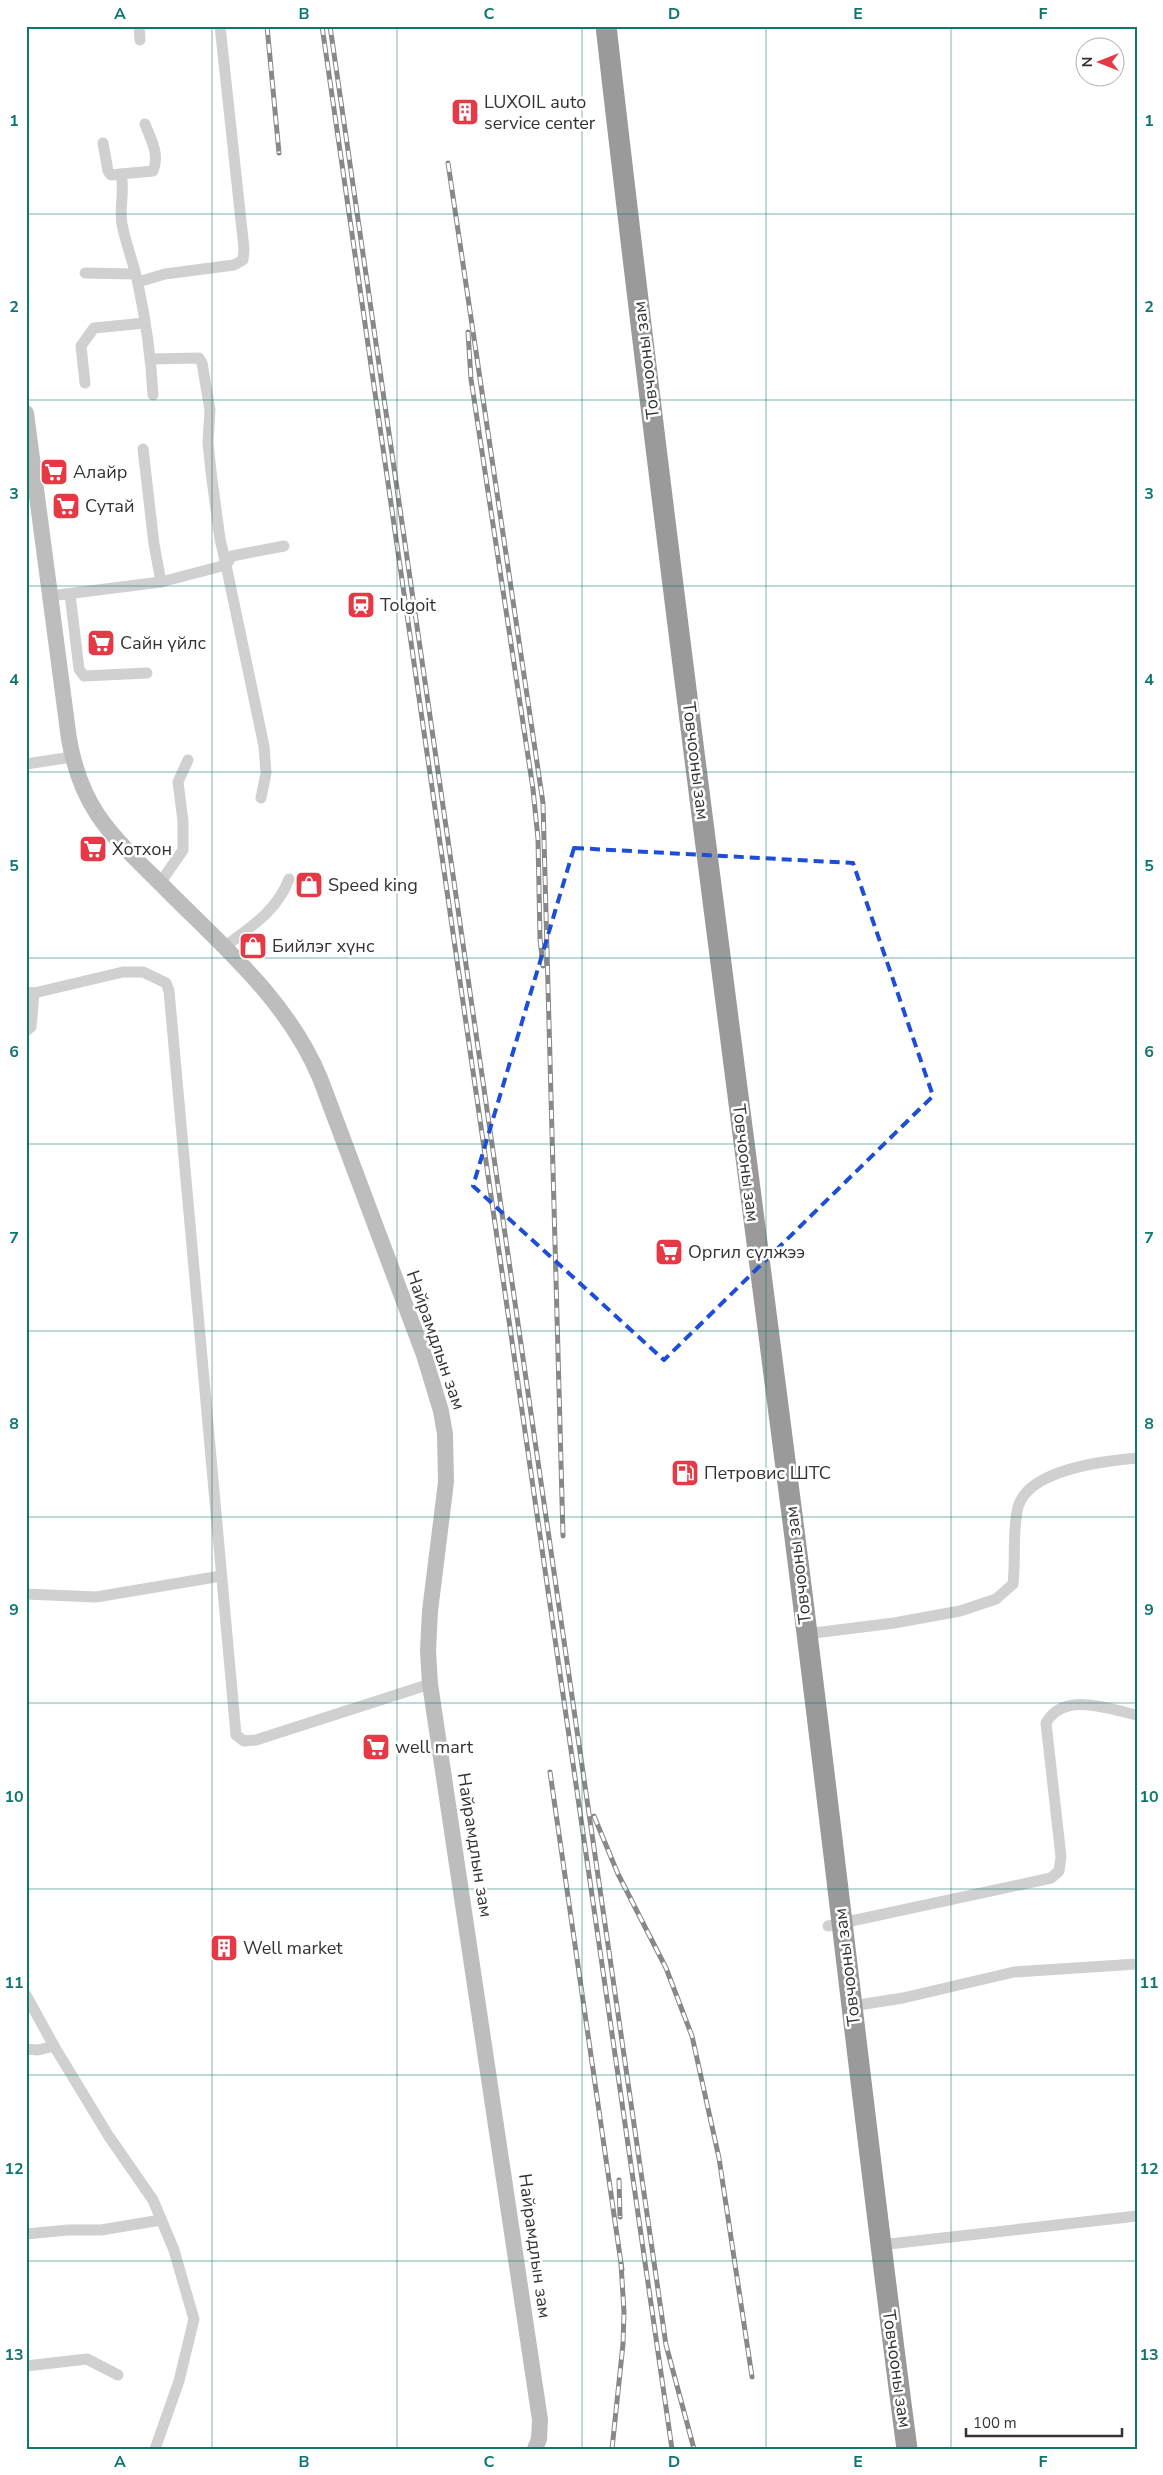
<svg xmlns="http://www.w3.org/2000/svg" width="1163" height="2475" font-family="'Nunito Sans',sans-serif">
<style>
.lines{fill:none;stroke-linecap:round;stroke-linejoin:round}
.street{stroke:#d0d0d0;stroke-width:11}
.secondary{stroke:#bdbdbd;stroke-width:16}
.highway{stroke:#9a9a9a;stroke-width:21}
.rail-casing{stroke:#888;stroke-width:5}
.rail{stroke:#fff;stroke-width:3;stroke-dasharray:9;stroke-linecap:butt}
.marked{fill:none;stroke:#1d4ed8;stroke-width:4;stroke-dasharray:10 6;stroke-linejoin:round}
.grid{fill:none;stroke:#0f766e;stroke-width:1;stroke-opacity:0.55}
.labels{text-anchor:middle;stroke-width:5;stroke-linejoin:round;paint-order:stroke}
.poi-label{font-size:18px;fill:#333;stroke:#fff;text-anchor:start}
.street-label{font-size:18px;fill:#333;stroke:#fff}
.neatline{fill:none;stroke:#0f766e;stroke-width:2}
.grid-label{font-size:16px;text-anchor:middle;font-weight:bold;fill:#0f766e}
</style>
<rect width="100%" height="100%" fill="#fff"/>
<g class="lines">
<!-- street -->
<g class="street">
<path d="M139,26L140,40"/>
<path d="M145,124C151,140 160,154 153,171L121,174C125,191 119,208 122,224C126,245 134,264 138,284C146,321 151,358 153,395"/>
<path d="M103,143L108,171L111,175L121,174"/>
<path d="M85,273L135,274"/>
<path d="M138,282L165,274L234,265L243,260L244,249L220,26"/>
<path d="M151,359L199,358L202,363L210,410L208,442L211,472L220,539L226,565"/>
<path d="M85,383L81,346L94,328L145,323"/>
<path d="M143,449L154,544L161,582"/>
<path d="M226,565L232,556L284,546"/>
<path d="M70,594L79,669L84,676L147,673"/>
<path d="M50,596L161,582L226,565L264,746L266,773L261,798"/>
<path d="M26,764L72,757"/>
<path d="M160,883L183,850V821L178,782L188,760"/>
<path d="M224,947C251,927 277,911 289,879"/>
<path d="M26,992L34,993L123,972H143L166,983L169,991L236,1735L244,1741L256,1740L430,1684"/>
<path d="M26,1031L31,1027L34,993L28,996"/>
<path d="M26,1594L96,1597L221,1576"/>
<path d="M806,1634L894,1623L960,1611L996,1599L1013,1584C1016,1559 1012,1531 1018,1507C1029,1469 1104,1461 1137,1458"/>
<path d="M828,1926L1051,1878L1059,1871L1061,1857L1046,1723C1064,1691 1108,1709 1137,1715"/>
<path d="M26,1995L54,2046L108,2135L153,2200L174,2250L184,2285L194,2319L179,2381L155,2449"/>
<path d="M852,2006L903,1998L1014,1972L1137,1964"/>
<path d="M26,2049L38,2050L54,2046"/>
<path d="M26,2234L68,2230H101L161,2220"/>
<path d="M880,2245L1137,2216"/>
<path d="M26,2366L87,2359L118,2375"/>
</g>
<!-- secondary -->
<path class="secondary" d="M26,413L69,739C82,812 113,836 163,886C221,945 287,999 320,1078L424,1355L441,1411L445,1434L446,1482L430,1611L428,1651L430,1684L540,2420L539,2439L535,2449"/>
<!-- highway -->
<path class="highway" d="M606,26C662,518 727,1008 790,1499C831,1815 865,2133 907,2449"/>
<defs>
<g id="rail">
<path d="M267,26L279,153"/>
<path d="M322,26L672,2449"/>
<path d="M330,26L666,2345L694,2449"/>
<path d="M448,163L543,803L563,1536"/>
<path d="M468,332L471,379L533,789L538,839L540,939L543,966"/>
<path d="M550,1772L622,2270"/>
<path d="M594,1816L618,1874L666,1968L692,2036L719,2158L752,2377"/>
<path d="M619,2180L620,2217"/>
<path d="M612,2449L623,2344L624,2312L621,2264"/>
</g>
</defs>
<!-- rail casing -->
<use href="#rail" class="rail-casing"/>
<!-- rail -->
<use href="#rail" class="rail"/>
</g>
<!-- marked area -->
<path class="marked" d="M574,848L853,863L933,1096L664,1360L473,1186Z"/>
<!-- grid -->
<path class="grid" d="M212,26V2449M397,26V2449M582,26V2449M766,26V2449M951,26V2449M26,214H1137M26,400H1137M26,586H1137M26,772H1137M26,958H1137M26,1144H1137M26,1331H1137M26,1517H1137M26,1703H1137M26,1889H1137M26,2075H1137M26,2261H1137"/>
<!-- icons -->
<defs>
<symbol id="building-square" viewBox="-11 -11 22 22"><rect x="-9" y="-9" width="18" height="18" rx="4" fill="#e63946" stroke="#fff"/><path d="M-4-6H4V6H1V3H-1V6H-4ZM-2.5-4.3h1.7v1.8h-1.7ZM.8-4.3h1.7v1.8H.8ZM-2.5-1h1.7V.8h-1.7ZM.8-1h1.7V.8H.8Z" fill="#fff"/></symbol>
<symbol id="supermarket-square" viewBox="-11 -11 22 22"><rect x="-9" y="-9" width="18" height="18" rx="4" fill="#e63946" stroke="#fff"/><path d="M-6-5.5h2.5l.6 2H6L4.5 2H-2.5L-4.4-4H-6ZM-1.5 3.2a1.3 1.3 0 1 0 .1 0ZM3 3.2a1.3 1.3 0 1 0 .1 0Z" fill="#fff"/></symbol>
<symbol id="station-square" viewBox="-11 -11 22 22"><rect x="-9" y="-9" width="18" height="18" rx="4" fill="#e63946" stroke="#fff"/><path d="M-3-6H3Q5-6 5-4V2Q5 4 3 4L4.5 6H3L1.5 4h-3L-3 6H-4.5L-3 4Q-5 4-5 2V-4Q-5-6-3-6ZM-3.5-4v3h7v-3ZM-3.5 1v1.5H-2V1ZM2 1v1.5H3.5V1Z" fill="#fff"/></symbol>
<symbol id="shop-square" viewBox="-11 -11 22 22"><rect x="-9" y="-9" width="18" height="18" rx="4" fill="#e63946" stroke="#fff"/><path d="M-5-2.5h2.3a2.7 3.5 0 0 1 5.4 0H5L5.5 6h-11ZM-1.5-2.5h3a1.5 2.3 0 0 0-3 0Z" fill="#fff"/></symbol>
<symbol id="fuel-square" viewBox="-11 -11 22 22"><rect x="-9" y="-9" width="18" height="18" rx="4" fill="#e63946" stroke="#fff"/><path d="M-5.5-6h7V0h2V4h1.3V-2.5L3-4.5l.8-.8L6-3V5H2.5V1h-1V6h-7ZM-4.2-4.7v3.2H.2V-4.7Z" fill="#fff"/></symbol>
</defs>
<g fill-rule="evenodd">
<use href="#building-square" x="449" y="96" width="32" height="32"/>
<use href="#supermarket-square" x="38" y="456" width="32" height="32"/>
<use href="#supermarket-square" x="50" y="490" width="32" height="32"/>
<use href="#station-square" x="345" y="589" width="32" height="32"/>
<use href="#supermarket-square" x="85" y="627" width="32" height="32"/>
<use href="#supermarket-square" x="77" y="833" width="32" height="32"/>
<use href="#shop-square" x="293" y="869" width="32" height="32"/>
<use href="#shop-square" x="237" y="930" width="32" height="32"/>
<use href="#supermarket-square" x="653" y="1236" width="32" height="32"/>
<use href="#fuel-square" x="669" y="1457" width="32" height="32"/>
<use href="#supermarket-square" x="360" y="1731" width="32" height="32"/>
<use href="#building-square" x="208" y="1932" width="32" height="32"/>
</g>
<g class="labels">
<!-- poi labels -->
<g class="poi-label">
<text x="484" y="108">LUXOIL auto<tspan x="484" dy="21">service center</tspan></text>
<text x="73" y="478">Алайр</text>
<text x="85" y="512">Сутай</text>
<text x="380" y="611">Tolgoit</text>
<text x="120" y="649">Сайн үйлс</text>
<text x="112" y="855">Хотхон</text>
<text x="328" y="891">Speed king</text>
<text x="272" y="952">Бийлэг хүнс</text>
<text x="688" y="1258">Оргил сүлжээ</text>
<text x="704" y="1479">Петровис ШТС</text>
<text x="395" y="1753">well mart</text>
<text x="243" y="1954">Well market</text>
</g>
<!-- street labels -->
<g class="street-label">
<text transform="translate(646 360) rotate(-97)" y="6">Товчооны зам</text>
<text transform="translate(696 761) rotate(83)" y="6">Товчооны зам</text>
<text transform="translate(746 1163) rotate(83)" y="6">Товчооны зам</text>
<text transform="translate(436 1340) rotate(71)" y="6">Найрамдлын зам</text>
<text transform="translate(798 1565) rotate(-97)" y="6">Товчооны зам</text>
<text transform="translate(475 1845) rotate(81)" y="6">Найрамдлын зам</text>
<text transform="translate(847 1967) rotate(-97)" y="6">Товчооны зам</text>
<text transform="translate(535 2246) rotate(82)" y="6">Найрамдлын зам</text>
<text transform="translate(897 2369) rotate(82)" y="6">Товчооны зам</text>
</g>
</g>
<!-- border -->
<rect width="1163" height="2475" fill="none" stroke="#ffffff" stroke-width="55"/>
<!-- north arrow -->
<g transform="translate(1100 62) rotate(270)"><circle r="24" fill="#ffffff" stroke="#adadad"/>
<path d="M0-4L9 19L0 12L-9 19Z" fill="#e63946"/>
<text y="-8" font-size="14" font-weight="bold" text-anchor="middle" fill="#333333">N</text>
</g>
<!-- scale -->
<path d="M966 2428v8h156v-8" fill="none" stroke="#333333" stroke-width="2.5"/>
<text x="973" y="2428" font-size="15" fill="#333333" stroke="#ffffff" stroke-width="4" paint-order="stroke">100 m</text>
<rect x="28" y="28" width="1108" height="2420" class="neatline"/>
<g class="grid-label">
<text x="120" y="19">A</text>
<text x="304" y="19">B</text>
<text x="489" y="19">C</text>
<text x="674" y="19">D</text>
<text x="858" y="19">E</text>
<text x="1043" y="19">F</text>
<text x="14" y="126">1</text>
<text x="1149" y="126">1</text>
<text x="14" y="312">2</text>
<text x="1149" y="312">2</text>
<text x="14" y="499">3</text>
<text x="1149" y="499">3</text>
<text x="14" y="685">4</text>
<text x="1149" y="685">4</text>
<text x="14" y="871">5</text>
<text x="1149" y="871">5</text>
<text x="14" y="1057">6</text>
<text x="1149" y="1057">6</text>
<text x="14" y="1243">7</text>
<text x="1149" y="1243">7</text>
<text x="14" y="1429">8</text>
<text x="1149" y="1429">8</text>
<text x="14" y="1615">9</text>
<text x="1149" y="1615">9</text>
<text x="14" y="1802">10</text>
<text x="1149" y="1802">10</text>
<text x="14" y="1988">11</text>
<text x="1149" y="1988">11</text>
<text x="14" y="2174">12</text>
<text x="1149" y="2174">12</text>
<text x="14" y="2360">13</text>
<text x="1149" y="2360">13</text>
<text x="120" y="2467">A</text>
<text x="304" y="2467">B</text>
<text x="489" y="2467">C</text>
<text x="674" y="2467">D</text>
<text x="858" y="2467">E</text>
<text x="1043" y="2467">F</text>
</g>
</svg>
